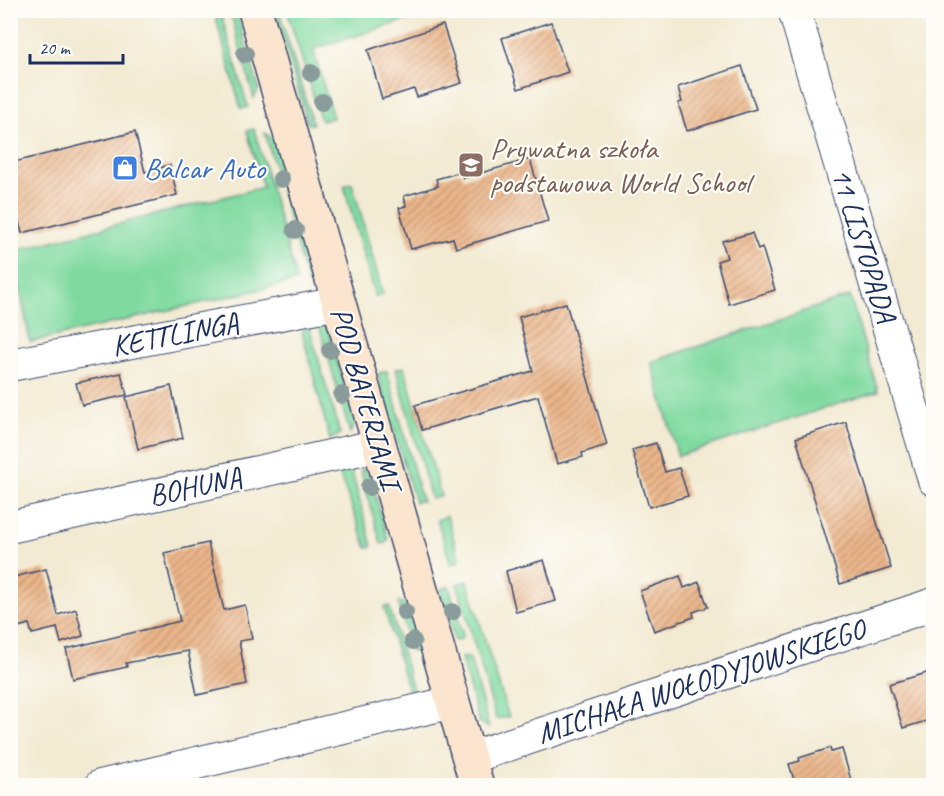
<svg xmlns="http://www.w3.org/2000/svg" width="944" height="796" font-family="Caveat,sans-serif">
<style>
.green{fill:#80daa0;stroke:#4e847f;stroke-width:1.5}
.building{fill:url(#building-hatch)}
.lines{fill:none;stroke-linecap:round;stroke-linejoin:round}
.street-casing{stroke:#3b4b6f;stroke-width:34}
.secondary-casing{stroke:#3b4b6f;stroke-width:36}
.street{stroke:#fff;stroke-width:32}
.secondary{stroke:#fbe5cf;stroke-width:33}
.tree{fill:#8a9b9b}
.labels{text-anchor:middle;stroke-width:4.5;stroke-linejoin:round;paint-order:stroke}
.education-label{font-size:30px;fill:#785e54;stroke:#fdfcf7;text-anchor:start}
.shop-label{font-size:30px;fill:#366cbe;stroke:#fdfcf7;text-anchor:start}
.street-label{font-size:30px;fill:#1b2f5e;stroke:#fdfcf7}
</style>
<defs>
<pattern id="building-hatch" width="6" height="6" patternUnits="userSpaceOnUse" patternTransform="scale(1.5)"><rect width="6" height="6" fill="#ecb68a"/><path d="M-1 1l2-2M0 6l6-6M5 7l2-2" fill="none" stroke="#be9474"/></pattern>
</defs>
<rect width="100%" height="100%" fill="#fdfcf7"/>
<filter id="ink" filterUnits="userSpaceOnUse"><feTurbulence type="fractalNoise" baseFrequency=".0167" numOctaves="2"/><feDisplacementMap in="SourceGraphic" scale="12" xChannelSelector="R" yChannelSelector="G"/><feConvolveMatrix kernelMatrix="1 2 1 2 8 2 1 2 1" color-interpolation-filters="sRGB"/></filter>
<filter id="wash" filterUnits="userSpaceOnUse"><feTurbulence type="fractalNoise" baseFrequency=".008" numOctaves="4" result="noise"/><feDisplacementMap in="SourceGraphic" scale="24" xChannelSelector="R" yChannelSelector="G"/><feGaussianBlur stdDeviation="1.35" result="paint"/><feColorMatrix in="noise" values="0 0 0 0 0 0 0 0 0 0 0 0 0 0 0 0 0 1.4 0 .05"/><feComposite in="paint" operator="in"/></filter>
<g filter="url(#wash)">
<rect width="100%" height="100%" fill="#f2ead2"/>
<!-- green -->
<g class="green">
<path d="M214,11H220L248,107L241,109Z"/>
<path d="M230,11H236L259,89L254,98Z"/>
<path d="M275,11H279L313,124H308Z"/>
<path d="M287,11V10L436,11L313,49L333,118L321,121Z"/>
<path d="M254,129L297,281L30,342L13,251L263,187L247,131Z"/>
<path d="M265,133L274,140L313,278L308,286Z"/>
<path d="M352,183L383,294L375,297L344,186Z"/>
<path d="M850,296L878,391L678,456L651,362Z"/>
<path d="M318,322L328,329L355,424L350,433Z"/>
<path d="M309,326L340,434L330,440L302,332Z"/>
<path d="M404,367L441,496L431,499L396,369Z"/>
<path d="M387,371L422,501L415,502L378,376L379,373Z"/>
<path d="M360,468L369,473L388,539L386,543L381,544Z"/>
<path d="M351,469L372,546L367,548L338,470Z"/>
<path d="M447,516L460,561L451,564L437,520Z"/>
<path d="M467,581L509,717L496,719L457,584Z"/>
<path d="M449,586L463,635L460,640L455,641L440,590Z"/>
<path d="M398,602L406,603L420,651H411Z"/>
<path d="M389,606L413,690L408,691L384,607Z"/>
<path d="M466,657L470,659L489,728L479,722L461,658Z"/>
</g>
<g id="blocks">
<!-- building -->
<g class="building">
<path d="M551,22L568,72L518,89L502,38Z"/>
<path d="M443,25L462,83L417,97L414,89L382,99L368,50Z"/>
<path d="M742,66L756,109L687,131L678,103L682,102L678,87Z"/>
<path d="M135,132L145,172L170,165L177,195L22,233L10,189V163Z"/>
<path d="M530,159L548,221L456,248L453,238L411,249L399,208L406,206L404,196L438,186L436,179L461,172L463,178Z"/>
<path d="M752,233L758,249L762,247L775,290L729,304L717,261L727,258L722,241Z"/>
<path d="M566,303L607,445L582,453L583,457L557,464L538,396L422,430L415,405L533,371L519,317Z"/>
<path d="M121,373L127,395L82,405L76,383Z"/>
<path d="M171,386L183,438L138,449L126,397Z"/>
<path d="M846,422L891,568L840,584L796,438Z"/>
<path d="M656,443L665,472L679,468L688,496L649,507L632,450Z"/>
<path d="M208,543L224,610L245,605L252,639L239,641L247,684L197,695L188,651L126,663L127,667L73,679L66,649L180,621L164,553Z"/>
<path d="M544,560L556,601L516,612L506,571Z"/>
<path d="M46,569L58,615L76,609L83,636L61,643L57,628L32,634L29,624L14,628L10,614V578Z"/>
<path d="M680,576L684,588L699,582L708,607L693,612L694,617L654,631L640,591Z"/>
<path d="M933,671V719L903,728L889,684Z"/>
<path d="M830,748L831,752L842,749L851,780L831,786H796L789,764L800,761L799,758Z"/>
</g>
</g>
</g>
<g filter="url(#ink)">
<use href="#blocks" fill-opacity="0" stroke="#3b4b6f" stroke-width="1.5"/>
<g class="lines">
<defs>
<g id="street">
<path d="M794,10L934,480"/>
<path d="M10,365L339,303"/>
<path d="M10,527L379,445"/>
<path d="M469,758L934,604"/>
<path d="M100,786L453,702"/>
</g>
<path id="secondary" d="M255,10L477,786"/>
</defs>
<!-- street casing -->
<use href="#street" class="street-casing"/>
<!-- secondary casing -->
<use href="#secondary" class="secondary-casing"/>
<!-- street -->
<use href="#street" class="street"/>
<!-- secondary -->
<use href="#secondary" class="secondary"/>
</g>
<!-- trees -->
<g class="tree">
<circle cx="245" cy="54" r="9"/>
<circle cx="311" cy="73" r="9"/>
<circle cx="322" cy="102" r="9"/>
<circle cx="281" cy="179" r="9"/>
<circle cx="295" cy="230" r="9"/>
<circle cx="330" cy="350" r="9"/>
<circle cx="342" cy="395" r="9"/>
<circle cx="369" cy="487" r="9"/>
<circle cx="405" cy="612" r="9"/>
<circle cx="452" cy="612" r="9"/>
<circle cx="413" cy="641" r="9"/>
</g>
</g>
<!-- icons -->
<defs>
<symbol id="school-square" viewBox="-11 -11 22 22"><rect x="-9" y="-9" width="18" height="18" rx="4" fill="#8d6e63" stroke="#fdfcf7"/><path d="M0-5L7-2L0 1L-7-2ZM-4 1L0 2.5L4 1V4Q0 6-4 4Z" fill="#fff"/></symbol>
<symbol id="shop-square" viewBox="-11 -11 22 22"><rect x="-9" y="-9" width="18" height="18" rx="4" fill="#3f7fe0" stroke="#fdfcf7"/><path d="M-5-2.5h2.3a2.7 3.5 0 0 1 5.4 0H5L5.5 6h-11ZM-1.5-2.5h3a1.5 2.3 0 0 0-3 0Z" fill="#fff"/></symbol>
</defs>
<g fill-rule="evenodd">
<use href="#school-square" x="456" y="150" width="30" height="30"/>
<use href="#shop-square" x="110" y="153" width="30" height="30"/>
</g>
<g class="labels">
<!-- education labels -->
<g class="education-label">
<text x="490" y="158">Prywatna szkoła<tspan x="490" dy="34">podstawowa World School</tspan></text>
</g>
<!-- shop labels -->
<g class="shop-label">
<text x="144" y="178">Balcar Auto</text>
</g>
<!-- street labels -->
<g class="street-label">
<text transform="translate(864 245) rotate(73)" y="10">11 LISTOPADA</text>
<text transform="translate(175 334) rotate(-11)" y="10">KETTLINGA</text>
<text transform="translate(366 398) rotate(74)" y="10">POD BATERIAMI</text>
<text transform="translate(195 486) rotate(-12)" y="10">BOHUNA</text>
<text transform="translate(701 681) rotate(-18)" y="10">MICHAŁA WOŁODYJOWSKIEGO</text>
</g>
</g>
<!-- margin -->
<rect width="944" height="796" fill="none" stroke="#fdfcf7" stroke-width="36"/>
<!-- scale -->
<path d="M30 54v9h93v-9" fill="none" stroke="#1b2f5e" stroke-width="3"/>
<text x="39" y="54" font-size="18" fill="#1b2f5e" stroke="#fdfcf7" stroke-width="4.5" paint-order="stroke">20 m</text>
</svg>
